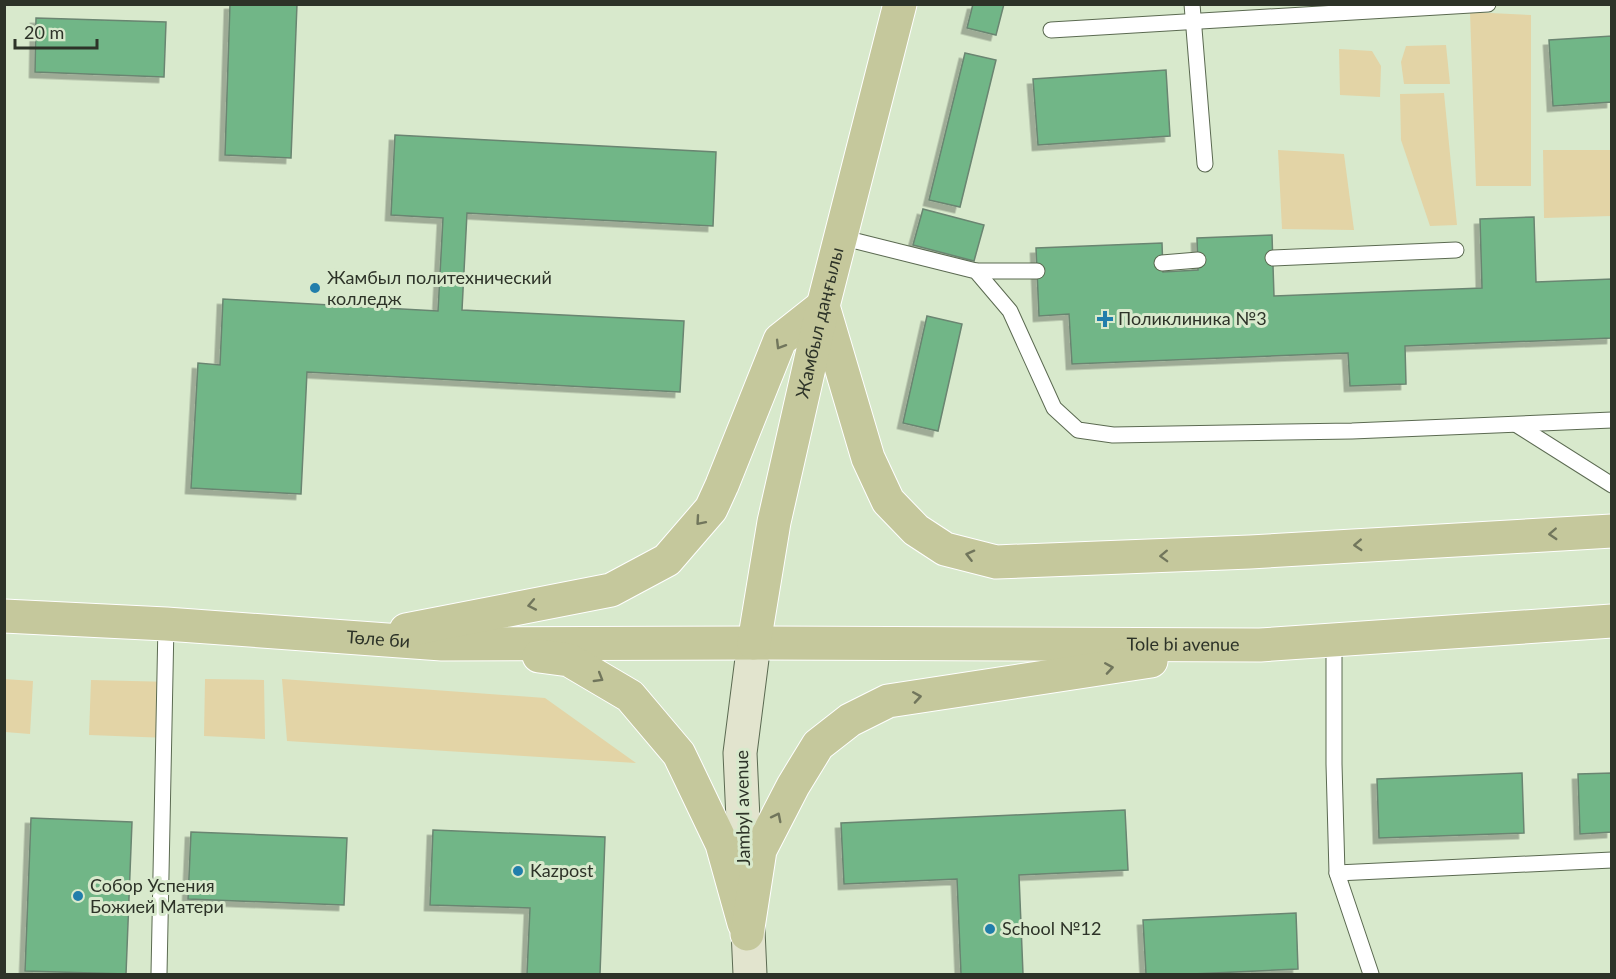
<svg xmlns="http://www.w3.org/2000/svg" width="1616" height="979" font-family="Lato,sans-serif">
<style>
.green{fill:#e3d4a6}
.building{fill:#71b687;stroke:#6a8571;stroke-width:1.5;filter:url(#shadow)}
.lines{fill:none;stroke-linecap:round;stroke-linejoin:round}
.service-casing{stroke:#5b6a51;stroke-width:17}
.secondary-casing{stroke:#5b6a51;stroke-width:35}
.primary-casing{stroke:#fff;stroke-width:35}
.service{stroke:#fff;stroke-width:15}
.secondary{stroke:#e2e4ce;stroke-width:33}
.primary{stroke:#c5c89c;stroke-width:33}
.oneway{stroke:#71765c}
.poi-dot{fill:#217eab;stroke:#d8e9cc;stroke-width:2}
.labels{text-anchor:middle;stroke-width:6;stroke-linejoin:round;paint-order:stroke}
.poi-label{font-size:18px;fill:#2d3328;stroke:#d8e9cc;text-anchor:start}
.street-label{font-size:18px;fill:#2d3328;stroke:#d8e9cc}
</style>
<defs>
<filter id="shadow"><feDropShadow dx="-5.5" dy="5.5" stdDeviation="0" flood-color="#0004"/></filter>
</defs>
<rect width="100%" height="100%" fill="#d8e9cc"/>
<!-- green -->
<g class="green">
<path d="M1470,12L1531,15V186H1476Z"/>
<path d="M1446,45L1450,84H1404L1401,62L1406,46Z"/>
<path d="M1339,49L1372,51L1381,66L1380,97L1340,95Z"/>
<path d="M1444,93L1457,225L1430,226L1401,140L1400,94Z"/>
<path d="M1278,150L1344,154L1354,230L1282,229Z"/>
<path d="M1543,150H1611V216L1544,218Z"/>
<path d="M4,679L33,681L30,734L5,732Z"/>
<path d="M205,679L264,680L265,739L204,736Z"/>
<path d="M282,679L545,698L636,763L287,741Z"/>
<path d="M91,680L173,682L169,738L89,735Z"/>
</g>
<!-- building -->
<g class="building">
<path d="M230,4H297L291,158L225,155Z"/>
<path d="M973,4H1004L996,35L967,28Z"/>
<path d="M36,18L166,22L164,77L35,72Z"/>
<path d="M1612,36V102L1553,106L1549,40Z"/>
<path d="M965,53L996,60L960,207L929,200Z"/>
<path d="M1166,70L1170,136L1038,145L1033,79Z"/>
<path d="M395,135L716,152L713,226L467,213L462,310L684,321L680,392L307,372L301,494L191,488L198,363L220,365L223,299L438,311L443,218L391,215Z"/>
<path d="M923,209L984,225L974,261L913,245Z"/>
<path d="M1534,217L1536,282L1612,279V338L1405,346L1406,384L1350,386L1348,353L1072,364L1069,314L1039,316L1036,248L1162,243L1163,272L1198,270L1197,238L1272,235L1274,296L1482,288L1480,219Z"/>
<path d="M927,316L962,324L938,431L903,423Z"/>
<path d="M1522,773L1524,833L1379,838L1377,779Z"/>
<path d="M1612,773V832L1580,834L1578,774Z"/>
<path d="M1125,810L1128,870L1019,875L1023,974H961L957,879L844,884L841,823Z"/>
<path d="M31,818L132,822L126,974L25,971Z"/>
<path d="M433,830L605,837L600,974H527L530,908L430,905Z"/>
<path d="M191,832L347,838L344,905L188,899Z"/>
<path d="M1296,913L1298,969L1192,974H1146L1143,920Z"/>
</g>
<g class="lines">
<defs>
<g id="service">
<path d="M1192,4L1205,164"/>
<path d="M1051,30L1488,4"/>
<path d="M840,237L976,271L1010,311L1054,408L1078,430L1113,435L1352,431L1612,420"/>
<path d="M1273,258L1456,250"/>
<path d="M1162,263L1198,260"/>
<path d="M976,271H1037"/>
<path d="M1517,425L1612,485"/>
<path d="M1334,641V764L1337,873L1371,974"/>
<path d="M1337,873L1612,860"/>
<path d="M159,974L166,624"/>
</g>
<path id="secondary" d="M750,974L740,753L754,643"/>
<g id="primary">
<path d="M823,306L868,458L888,501L916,530L945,549L996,562L1250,552L1612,531"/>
<path id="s1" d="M4,616L166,624L442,644L754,643L1260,645L1612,621"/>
<path d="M406,630L611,590L667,560L711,509L722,485L780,340L823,306"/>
<path id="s2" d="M754,643L774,522L823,306L900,4"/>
<path d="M539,656L569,660L630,696L679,754L722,844L744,923"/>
<path d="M747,934L760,850L793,786L818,745L850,720L888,701L1151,661"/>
</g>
</defs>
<!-- service casing -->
<use href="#service" class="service-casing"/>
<!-- secondary casing -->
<use href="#secondary" class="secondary-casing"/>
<!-- primary casing -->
<use href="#primary" class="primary-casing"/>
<!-- service -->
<use href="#service" class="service"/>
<!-- secondary -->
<use href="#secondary" class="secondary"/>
<!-- primary -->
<use href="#primary" class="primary"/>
</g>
<!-- one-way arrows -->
<defs><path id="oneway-chevron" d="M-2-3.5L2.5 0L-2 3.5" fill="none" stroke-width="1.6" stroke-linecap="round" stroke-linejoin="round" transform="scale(1.5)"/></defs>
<g class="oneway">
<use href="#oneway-chevron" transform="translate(780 345) rotate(121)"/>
<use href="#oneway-chevron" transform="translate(700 521) rotate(131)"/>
<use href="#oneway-chevron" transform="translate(1553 534) rotate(177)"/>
<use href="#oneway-chevron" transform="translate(1358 545) rotate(177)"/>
<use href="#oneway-chevron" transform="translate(970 555) rotate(-166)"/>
<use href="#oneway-chevron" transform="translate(1164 556) rotate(178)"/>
<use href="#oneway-chevron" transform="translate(532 605) rotate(169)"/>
<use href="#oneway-chevron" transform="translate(1109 668) rotate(-9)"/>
<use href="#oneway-chevron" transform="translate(599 678) rotate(31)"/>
<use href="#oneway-chevron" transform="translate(917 697) rotate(-9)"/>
<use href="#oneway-chevron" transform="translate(777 817) rotate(-63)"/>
</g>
<!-- markers -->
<g class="poi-dot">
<circle cx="315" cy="288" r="6"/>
<path d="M1102 310h6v6h6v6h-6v6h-6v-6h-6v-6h6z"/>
<circle cx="518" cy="871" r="6"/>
<circle cx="78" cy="896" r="6"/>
<circle cx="990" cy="929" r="6"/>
</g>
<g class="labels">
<!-- poi labels -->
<g class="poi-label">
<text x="327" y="284">Жамбыл политехнический<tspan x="327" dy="21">колледж</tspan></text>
<text x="1118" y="325">Поликлиника №3</text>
<text x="530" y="877">Kazpost</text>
<text x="90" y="892">Собор Успения<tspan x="90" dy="21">Божией Матери</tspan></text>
<text x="1002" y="935">School №12</text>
</g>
<!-- street labels -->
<g class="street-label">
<text dy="6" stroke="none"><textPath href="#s2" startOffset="327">Жамбыл даңғылы</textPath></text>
<text dy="6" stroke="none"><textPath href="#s1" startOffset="375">Төле би</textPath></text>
<text dy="6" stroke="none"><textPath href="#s1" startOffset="1180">Tole bi avenue</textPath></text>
<text transform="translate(743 808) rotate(-91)" y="6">Jambyl avenue</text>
</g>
</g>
<!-- border -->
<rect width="1616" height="979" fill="none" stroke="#2d3328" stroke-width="12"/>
<!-- scale -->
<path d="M15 39v9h82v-9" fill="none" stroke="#2d3328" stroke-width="3"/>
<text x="24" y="39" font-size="18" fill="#2d3328" stroke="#d8e9cc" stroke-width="4.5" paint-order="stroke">20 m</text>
</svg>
